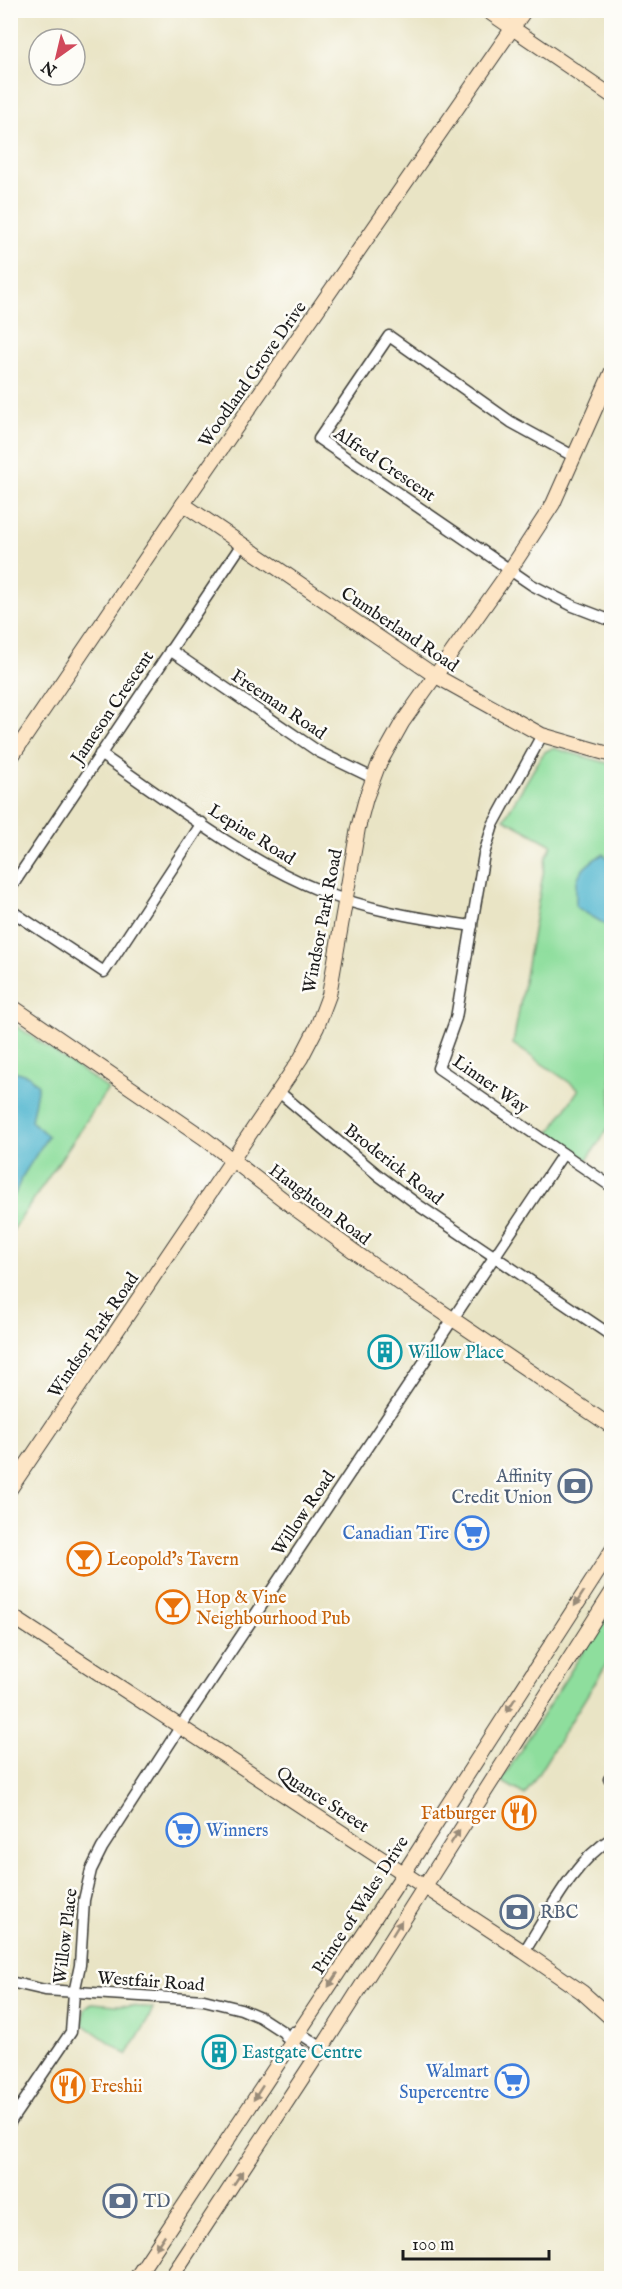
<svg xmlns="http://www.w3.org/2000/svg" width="622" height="2289" font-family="'IM FELL English',serif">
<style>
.green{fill:#8ede9d;stroke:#557d5c;stroke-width:1.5}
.water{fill:#52b7d0;stroke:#376a76;stroke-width:1.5}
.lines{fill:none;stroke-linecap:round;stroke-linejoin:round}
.street-casing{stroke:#3b3a35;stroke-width:13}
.secondary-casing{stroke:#3b3a35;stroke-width:16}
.street{stroke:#fff;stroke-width:10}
.secondary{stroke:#fde5c5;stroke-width:14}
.oneway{fill:#988b79}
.labels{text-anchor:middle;stroke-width:5;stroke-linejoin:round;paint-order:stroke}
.street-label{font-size:18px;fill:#1c1c1c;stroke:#fdfcf7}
.culture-label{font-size:18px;fill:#0d838f;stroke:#fdfcf7;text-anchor:start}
.service-label{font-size:18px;fill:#4e5e75;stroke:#fdfcf7;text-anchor:start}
.shop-label{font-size:18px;fill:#366cbe;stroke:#fdfcf7;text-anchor:end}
.food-label{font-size:18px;fill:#c56008;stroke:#fdfcf7;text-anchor:start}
</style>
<rect width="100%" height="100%" fill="#fdfcf7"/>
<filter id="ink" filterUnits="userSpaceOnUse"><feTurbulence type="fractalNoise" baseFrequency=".0167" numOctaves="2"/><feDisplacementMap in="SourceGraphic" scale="12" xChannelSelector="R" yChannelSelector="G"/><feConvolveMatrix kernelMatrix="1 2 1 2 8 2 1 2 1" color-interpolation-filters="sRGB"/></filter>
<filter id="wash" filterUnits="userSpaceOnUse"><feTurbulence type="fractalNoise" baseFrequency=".008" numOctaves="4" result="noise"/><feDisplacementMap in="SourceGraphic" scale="24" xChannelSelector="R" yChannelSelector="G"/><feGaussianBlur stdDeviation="1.35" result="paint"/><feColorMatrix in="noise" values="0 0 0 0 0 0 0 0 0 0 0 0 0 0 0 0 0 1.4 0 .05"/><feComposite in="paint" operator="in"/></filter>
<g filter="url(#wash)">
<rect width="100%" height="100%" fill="#e9e4c5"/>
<!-- green -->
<g class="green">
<path d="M553,748L611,764V1124L587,1160L550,1132L579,1089L513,1044L546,857L552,845L504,819L541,757L546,751Z"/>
<path d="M11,1022L108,1089L11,1233Z"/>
<path d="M611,1607V1657L525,1795L501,1781Z"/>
<path d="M92,2003L153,2008L146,2024L127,2055L83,2024C84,2015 82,2008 92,2003Z"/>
</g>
<!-- water -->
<g class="water">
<path d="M603,854L611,861V928L576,907C575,877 576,870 603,854Z"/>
<path d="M11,1070L29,1076L38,1085L31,1121L48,1136L22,1177L14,1196L10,1195Z"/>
</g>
</g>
<g filter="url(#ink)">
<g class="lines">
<defs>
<g id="street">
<path d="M575,457L511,422L389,336L319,439L532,585L573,606L612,621"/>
<path d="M170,650L319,752L373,778"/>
<path d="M542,735L493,825L484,854L456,1018L438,1068L612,1187"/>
<path d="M100,754C171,802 241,859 321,891C369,911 420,918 472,926"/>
<path d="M10,889L242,544"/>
<path d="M10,910L104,972L202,823"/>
<path d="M279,1092L378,1175L421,1207L612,1336"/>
<path d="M609,1779L612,1781"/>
<path d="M524,1952C549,1913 572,1863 612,1838"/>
<path d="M10,1982L45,1990L204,2000L241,2009L260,2017L283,2032L291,2044L314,2060"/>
<path d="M293,2032H298L322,2048"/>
<path d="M10,2122L71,2032L74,1993L80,1965L84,1900L91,1870L102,1848L181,1726L563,1154"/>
</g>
<g id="secondary">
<path d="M486,10L612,96"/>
<path d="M183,504L434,675L542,735L612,755"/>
<path d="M10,759L183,504L525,10"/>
<path d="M10,1005L204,1138L293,1207L370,1263L612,1427"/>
<path d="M10,1489L301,1058L317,1027L329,995L358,828L366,798L378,766L402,723L510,570L553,504L612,371"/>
<path d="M10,1615L524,1952L582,1992L612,2019"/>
<path d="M136,2278L393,1890L612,1550"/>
<path d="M171,2278L322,2048L612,1592"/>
</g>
</defs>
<!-- street casing -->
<use href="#street" class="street-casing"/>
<!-- secondary casing -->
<use href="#secondary" class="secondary-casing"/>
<!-- street -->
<use href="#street" class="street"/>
<!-- secondary -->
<use href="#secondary" class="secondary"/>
</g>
<!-- one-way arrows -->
<defs><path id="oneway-solid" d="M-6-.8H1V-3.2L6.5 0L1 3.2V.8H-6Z" transform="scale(1.5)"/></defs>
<g class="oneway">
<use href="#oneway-solid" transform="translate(579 1599) rotate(123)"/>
<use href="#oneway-solid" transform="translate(511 1705) rotate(123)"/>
<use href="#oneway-solid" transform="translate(455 1837) rotate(-57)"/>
<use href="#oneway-solid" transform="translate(397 1928) rotate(-58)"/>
<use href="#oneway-solid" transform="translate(333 1980) rotate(124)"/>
<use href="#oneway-solid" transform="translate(258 2093) rotate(123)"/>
<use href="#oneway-solid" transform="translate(238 2178) rotate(-57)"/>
<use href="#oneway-solid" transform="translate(160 2242) rotate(124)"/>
</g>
</g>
<!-- icons -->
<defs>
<symbol id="building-ring" viewBox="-11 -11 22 22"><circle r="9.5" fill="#fdfcf7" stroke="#0f9aa8" stroke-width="1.5"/><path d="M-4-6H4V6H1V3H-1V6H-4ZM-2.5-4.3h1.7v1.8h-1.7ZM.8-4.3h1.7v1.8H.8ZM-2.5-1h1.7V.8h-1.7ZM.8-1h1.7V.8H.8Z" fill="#0f9aa8"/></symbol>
<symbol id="bank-ring" viewBox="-11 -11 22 22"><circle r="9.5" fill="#fdfcf7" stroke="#5c6f8a" stroke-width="1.5"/><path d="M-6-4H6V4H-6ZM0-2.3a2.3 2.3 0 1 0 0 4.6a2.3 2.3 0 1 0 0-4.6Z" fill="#5c6f8a"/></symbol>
<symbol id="supermarket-ring" viewBox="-11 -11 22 22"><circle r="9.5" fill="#fdfcf7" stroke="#3f7fe0" stroke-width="1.5"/><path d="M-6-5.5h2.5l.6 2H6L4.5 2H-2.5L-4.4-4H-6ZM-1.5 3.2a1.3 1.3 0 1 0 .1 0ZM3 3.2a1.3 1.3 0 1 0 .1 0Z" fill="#3f7fe0"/></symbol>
<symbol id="bar-ring" viewBox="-11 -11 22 22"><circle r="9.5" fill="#fdfcf7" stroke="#e8710a" stroke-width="1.5"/><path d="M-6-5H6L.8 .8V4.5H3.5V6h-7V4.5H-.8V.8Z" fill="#e8710a"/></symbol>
<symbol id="restaurant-ring" viewBox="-11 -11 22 22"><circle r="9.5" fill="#fdfcf7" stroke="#e8710a" stroke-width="1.5"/><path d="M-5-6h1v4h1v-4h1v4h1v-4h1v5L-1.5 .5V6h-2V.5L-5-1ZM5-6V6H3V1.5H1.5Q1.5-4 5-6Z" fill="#e8710a"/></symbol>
</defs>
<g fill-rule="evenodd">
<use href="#building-ring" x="366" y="1333" width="38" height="38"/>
<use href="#bank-ring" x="556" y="1467" width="38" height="38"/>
<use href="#supermarket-ring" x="453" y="1514" width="38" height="38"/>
<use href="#bar-ring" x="65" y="1540" width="38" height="38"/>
<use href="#bar-ring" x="154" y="1588" width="38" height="38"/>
<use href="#restaurant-ring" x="500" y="1794" width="38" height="38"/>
<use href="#supermarket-ring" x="164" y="1811" width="38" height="38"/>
<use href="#bank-ring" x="498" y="1893" width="38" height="38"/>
<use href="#building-ring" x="200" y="2033" width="38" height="38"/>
<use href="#supermarket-ring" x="493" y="2062" width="38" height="38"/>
<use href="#restaurant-ring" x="49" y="2067" width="38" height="38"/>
<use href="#bank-ring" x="101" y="2182" width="38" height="38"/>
</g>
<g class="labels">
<!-- street labels -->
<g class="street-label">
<text transform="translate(252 374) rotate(-55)" y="6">Woodland Grove Drive</text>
<text transform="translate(385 464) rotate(34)" y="6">Alfred Crescent</text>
<text transform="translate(400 629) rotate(34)" y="6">Cumberland Road</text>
<text transform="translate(279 704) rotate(34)" y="6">Freeman Road</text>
<text transform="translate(112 707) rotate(-56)" y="6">Jameson Crescent</text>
<text transform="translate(252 834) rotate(32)" y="6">Lepine Road</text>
<text transform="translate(322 921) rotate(-79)" y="6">Windsor Park Road</text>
<text transform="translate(491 1084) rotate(35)" y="6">Linner Way</text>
<text transform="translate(394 1164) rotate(38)" y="6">Broderick Road</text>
<text transform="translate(320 1204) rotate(37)" y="6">Haughton Road</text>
<text transform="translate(93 1335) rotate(-56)" y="6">Windsor Park Road</text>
<text transform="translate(303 1513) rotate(-56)" y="6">Willow Road</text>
<text transform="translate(323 1799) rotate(33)" y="6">Quance Street</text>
<text transform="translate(360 1905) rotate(-57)" y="6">Prince of Wales Drive</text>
<text transform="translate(65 1936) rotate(-83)" y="6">Willow Place</text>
<text transform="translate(151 1981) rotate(4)" y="6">Westfair Road</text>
</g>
<!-- culture labels -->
<g class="culture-label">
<text x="408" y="1358">Willow Place</text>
<text x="242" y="2058">Eastgate Centre</text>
</g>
<!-- service labels -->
<g class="service-label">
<text x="552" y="1482" text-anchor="end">Affinity<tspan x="552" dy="21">Credit Union</tspan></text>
<text x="540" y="1918">RBC</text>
<text x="143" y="2207">TD</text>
</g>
<!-- shop labels -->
<g class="shop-label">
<text x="449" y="1539">Canadian Tire</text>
<text x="206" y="1836" text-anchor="start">Winners</text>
<text x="489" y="2077">Walmart<tspan x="489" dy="21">Supercentre</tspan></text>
</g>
<!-- food labels -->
<g class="food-label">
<text x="107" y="1565">Leopold’s Tavern</text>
<text x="196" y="1603">Hop &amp; Vine<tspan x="196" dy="21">Neighbourhood Pub</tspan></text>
<text x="496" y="1819" text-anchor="end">Fatburger</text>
<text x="91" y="2092">Freshii</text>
</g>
</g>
<!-- margin -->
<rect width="622" height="2289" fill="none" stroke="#fdfcf7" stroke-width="36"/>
<!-- north arrow -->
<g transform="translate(57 57) rotate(214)"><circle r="28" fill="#fdfcf7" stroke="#a3a29f" stroke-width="1.5"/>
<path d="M0-4.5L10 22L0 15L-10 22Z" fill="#d1495b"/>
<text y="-9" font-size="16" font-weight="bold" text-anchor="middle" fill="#1c1c1c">N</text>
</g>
<!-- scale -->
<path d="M403 2250v9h146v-9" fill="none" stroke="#1c1c1c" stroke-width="3"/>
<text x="412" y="2250" font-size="18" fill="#1c1c1c" stroke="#fdfcf7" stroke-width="4.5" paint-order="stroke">100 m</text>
</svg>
